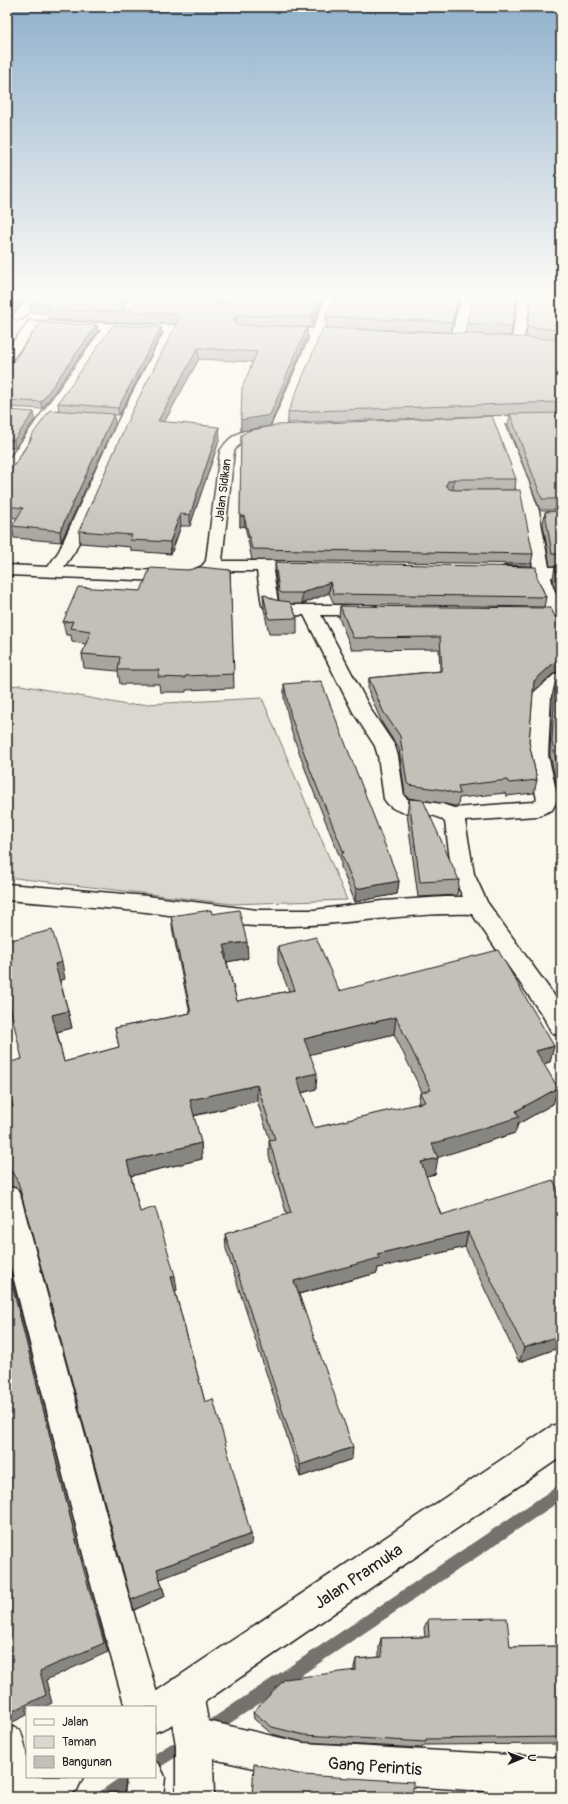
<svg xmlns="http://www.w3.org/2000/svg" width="568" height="1804" font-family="Pangolin,sans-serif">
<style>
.green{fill:#dad7ce;stroke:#7b7a75}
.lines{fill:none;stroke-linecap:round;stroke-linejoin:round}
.stream{stroke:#74726e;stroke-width:14}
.minor-casing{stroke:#1c1c1c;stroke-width:3}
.major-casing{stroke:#1c1c1c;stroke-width:3}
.minor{fill:#fbf7ec;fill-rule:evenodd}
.major{fill:#fbf7ec;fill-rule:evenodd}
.wall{fill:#a8a59e;stroke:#1c1c1c;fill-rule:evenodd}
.shaded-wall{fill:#888681;stroke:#1c1c1c}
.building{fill:#c3c0b8;stroke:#1c1c1c;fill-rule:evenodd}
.labels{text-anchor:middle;stroke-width:3.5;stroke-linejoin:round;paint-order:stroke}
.far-street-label{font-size:12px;fill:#1c1c1c;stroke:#fbf7ec}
.near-street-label{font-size:17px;fill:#1c1c1c;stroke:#fbf7ec}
</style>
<rect width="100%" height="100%" fill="#fbf7ec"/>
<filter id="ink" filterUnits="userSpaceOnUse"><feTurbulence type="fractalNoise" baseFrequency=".025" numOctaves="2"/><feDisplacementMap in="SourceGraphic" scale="8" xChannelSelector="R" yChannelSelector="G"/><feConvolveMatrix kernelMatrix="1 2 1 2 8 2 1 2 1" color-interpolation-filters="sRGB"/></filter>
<g filter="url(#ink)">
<!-- green -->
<path class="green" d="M21,685L127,705L262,698L347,900L232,904L7,877V686Z"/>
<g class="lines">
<!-- stream -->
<g class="stream">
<path d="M209,1729L561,1492"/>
<path d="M155,1762L174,1750"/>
<path d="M104,1797L133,1777"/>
</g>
<defs>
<g id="minor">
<path d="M33,294H45L23,319H15L13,316L15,313Z"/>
<path d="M226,294H238L226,312H218L216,309Z"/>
<path d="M327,294H339L325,329L354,331L356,334L354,337L350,338L322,336L282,433C265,437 245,434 234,451L222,561H304L310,563L312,566L310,569L273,571L278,603L282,605H370L376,606L378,610L376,614L370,615H321L371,710L395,746L398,756L404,796L407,799L442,804L454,808L533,802L537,800L528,755L533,693L555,674L561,673V687L551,695L548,755L558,799L552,810L537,816L465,821L474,874L487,902L561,1005V1036L552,1033L543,1016L472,914C399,912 330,929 257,926C220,925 183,916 146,912C100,907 53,904 7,900V884L147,896L257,910H314L382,901L445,897H463L452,874L445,822C429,806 399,823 384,799L378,756L375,746L353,712L304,615C290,615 271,618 262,605L257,571H216L203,578L189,582L7,575V565L48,567L59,551L118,421L164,332L113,330L12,475L7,476V462L101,330L36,328L11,361L7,362V350L29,321L172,325L176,326L178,329L132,421L75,551L64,567L189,572L202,566L206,561L220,451C233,430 248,429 271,427L310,336L277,335L273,334L271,331L273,328L277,327L313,329Z"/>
<path d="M462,294H474L463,338L461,341H453L451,338Z"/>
<path d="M520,294H532L523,343L521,346H513L511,343Z"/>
<path d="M561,414V422L505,424L525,472L539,511L549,567H561V577H551L553,587L561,604V633L555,632C551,626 551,620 548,613C543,601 537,590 535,576L500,574L498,571L500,568L506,566L533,567L523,511L511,472L492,424H460L458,421L460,418L465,417Z"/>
<path d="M7,1186L17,1189L21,1198L120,1566L161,1707L155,1720V1707H125L86,1566L7,1252Z"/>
<path d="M185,1675L198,1680L203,1693L208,1721L303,1743L561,1758V1796L303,1779L213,1759L214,1797H176V1745L167,1693L172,1680Z"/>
<path d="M7,1725L20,1730C27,1747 27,1759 27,1777H32L37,1797H7Z"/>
<path d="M155,1762L159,1764L165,1777L163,1797H125L127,1777H155Z"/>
</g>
<g id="major">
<path d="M561,1422V1457L168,1727L155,1732V1707H140L142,1701L550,1427Z"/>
<path d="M32,1777H83L77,1790L67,1797H16L22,1784Z"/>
</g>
</defs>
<!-- minor casing -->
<use href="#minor" class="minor-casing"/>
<!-- major casing -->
<use href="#major" class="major-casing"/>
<!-- minor -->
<use href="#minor" class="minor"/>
<!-- major -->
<use href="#major" class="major"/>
</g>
<!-- wall -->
<g class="wall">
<path d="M7,294H31L15,311L7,310Z"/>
<path d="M37,294H134L122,309L218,303H227L232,294H325L312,327H307V337L270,426L241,431V420L252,362L199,359L164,422L220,438L190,526H181L171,554L131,551V547L80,543L79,531L176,325L172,324L48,320L47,314L31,312L29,302Z"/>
<path d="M337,294H460L451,332L326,328V317Z"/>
<path d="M518,294L511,336L466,334L467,323Z"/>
<path d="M561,294V510H540L508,425L510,415L288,423V412L526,338L527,327Z"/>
<path d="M97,325L98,331L42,409L7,407V369H8Z"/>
<path d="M162,333L119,415H114L115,425L61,542L14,538L12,526L17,518L7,517V476L30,440V438L59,410L58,403Z"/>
<path d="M7,410L35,419L15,448L7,447Z"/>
<path d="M241,435L516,479L515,490H453L533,554L531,564L252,560L245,526L240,527Z"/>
<path d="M561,511V566H550L543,524L545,512Z"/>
<path d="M275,562L537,577L546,597L544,607L334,604L329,593L302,604H291L297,618V634H269L264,609L263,594L275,600L279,601L275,573Z"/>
<path d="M561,566V601L554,587L553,578L555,567Z"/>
<path d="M188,570H230L234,688L186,690V692H160L159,684H120L118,671L84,668L82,654L86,644L72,642L71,635H66L63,622L141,591Z"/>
<path d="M340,606L555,617L561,618V672L554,673L533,692L529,742L537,780L534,793L506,796L505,793L459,798L458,806H454L442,803L408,798L405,795L399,749L382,723L368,690L369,678L440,671L439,649L352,650L339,618Z"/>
<path d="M561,678V786H557L550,755L552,696L555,683Z"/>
<path d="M284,684L399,881L397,894L355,902L341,867V860L311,785L291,730L284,698Z"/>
<path d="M409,799L459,880L457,895L418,897L407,814Z"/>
<path d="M212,914L248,958L227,962L237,1001L289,991L278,963V946L339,991L554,1046L550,1062L543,1064L558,1088L553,1104L518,1124L515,1133L437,1157L435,1174L426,1176L441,1215L561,1195V1347L519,1362L465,1247L378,1268L377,1273L299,1294L352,1459L300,1477L226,1249L225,1234L287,1215L269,1156V1140H270L257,1101L194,1116L201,1143L202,1159L131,1176L140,1212L177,1290L175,1291L205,1402L251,1534L252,1544L160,1579L165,1596L134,1610L21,1194L17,1188L7,1185V1109L13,1107L22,1059L7,941L65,979L60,980L68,1011L72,1028L57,1032L64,1062L119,1047L115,1028L190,1013L173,933L171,916ZM394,1034L422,1092L420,1093L418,1104L314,1128L302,1093L316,1089L310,1054Z"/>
<path d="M428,1619L510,1647L558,1646L556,1627L561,1619V1744L424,1745L422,1748L303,1742L272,1734L254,1719L253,1712L354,1670V1667L356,1659L379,1657V1647L381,1638L425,1637L424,1628Z"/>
</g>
<!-- shaded-wall -->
<g class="shaded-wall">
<path d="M20,294H31L15,311L13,301Z"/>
<path d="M125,294H134L120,312L118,304Z"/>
<path d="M217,294H224L215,308L214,298Z"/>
<path d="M322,294H325L312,327V317Z"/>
<path d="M459,294H460L451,332L452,322Z"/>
<path d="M518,294L511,336L512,326Z"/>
<path d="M236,315L237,326L233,320Z"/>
<path d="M97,325L98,331L42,409L41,402Z"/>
<path d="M161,327L162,333L119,415L118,408Z"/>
<path d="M307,327V337L270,426L241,431V420Z"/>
<path d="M198,348L199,359L159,432L158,421Z"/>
<path d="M34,412L35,419L15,448L14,440Z"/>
<path d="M114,414L115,425L61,542L60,531Z"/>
<path d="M219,427L220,438L190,526V515Z"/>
<path d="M454,479L453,490L447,491L446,485L448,481Z"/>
<path d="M180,514L181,526L171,554L170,542Z"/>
<path d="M240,516H244L245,526L240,527Z"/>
<path d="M330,582L329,593L302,604V593Z"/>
<path d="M561,660V672L554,673L532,693L534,681L556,661Z"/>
<path d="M399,881L397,894L355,902L356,889Z"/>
<path d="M247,942L248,958L226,962V952L224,945Z"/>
<path d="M62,962L65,979L59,981L55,964Z"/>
<path d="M68,1011L72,1028L56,1032L52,1015Z"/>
<path d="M396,1017L394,1034L304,1056V1039Z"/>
<path d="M554,1046L550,1062L532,1067L536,1051Z"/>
<path d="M317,1073L316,1089L297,1094V1078Z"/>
<path d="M257,1085V1101L192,1116L190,1100Z"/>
<path d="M558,1088L553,1104L518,1124L515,1133L430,1160L432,1144L516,1111Z"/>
<path d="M201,1143L202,1159L130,1176L127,1161Z"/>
<path d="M438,1158L435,1174L418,1178L421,1162Z"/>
<path d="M468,1232L465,1247L378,1268L377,1273L294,1295V1281L377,1254Z"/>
<path d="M7,1258L85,1566L108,1652L46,1680L52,1703L44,1707H27V1715L9,1724L7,1722V1714L40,1671L80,1556L7,1265Z"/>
<path d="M175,1276L177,1290L174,1292L171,1277Z"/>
<path d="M561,1335V1347L519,1362L524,1348Z"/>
<path d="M353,1447L352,1459L300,1477V1465Z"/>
<path d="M251,1534L252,1544L160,1579L165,1596L134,1610L131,1600L157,1569Z"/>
</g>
<!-- building -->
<g class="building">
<path d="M7,294H20L13,301L7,300Z"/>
<path d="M37,294H125L118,304L121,309H130L141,294H217L214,298L216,303H227L232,294H322L312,317L236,315L233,320L236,324L240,325L307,327L270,415L241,420L242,388L257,352L198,348L158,421L219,427L190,515L180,514L170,542L130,540L132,535L79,531L132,411L179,319L177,315L171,313L47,310L51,304L29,302Z"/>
<path d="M337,294H459L452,322L326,317Z"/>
<path d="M474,294H518L512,326L467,323Z"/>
<path d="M533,294H561V330L527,327Z"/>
<path d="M40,323L97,325L41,402L7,400V369H8Z"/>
<path d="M113,325L161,327L118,408L58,403Z"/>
<path d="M323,328L458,333L561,340V402L288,412Z"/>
<path d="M7,410L34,412L14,440H7Z"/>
<path d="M50,410L114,414L60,531L12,526L23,508L7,506V476L32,438H30Z"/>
<path d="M561,413V499H542L510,414Z"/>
<path d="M492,416L516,479H454L448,481L446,485L449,489L454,490H520L533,554L252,549L244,516H240L241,435L248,431L277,425Z"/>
<path d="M561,511V554H552L545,512Z"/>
<path d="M275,562L536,567L537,577L546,597L334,594L330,582L302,593H282L279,591Z"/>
<path d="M561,566V584L557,575L555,567Z"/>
<path d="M200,567L230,570L234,674L185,676V678L158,677L160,670H118L120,657L82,654L91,631L70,628L73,621L63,622L78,587L141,591L150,568L188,570Z"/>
<path d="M263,594L275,600L290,602L297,618L269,619Z"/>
<path d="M340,606L551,608L555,617L561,618V660L556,661L534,681L529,742L537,780L509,783L507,780L458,786L460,794H456L444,790L409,785L407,783L400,736L383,711L369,678L442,671L440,637L353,638Z"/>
<path d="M561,678V774H559L552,742L555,683Z"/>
<path d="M321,681L399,881L356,889L341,853H344L311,772L291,717L284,684Z"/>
<path d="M409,799L423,800L459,880L420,882Z"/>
<path d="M211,910L212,914L239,910L247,942L224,945L226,952L224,953L237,1001L295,990L278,946L316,937L339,991L498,950L554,1046L536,1051L558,1088L516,1111L519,1117L432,1144L438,1158L421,1162L441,1215L553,1180L561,1195V1256H560L561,1258V1335L524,1348L468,1232L377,1254L379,1258L294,1281L353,1447L300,1465L225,1234L291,1213L269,1140L275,1139L257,1085L190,1100L201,1143L127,1161L140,1212L155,1207L175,1276L171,1277L205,1402L213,1399L251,1534L157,1569L162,1587L131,1600L18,1182L12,1172L7,1171V1109L13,1107L7,1080V1063L22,1059L7,994V941L52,930L62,962L55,964L68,1011L52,1015L64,1062L119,1047L115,1028L191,1013L171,916ZM396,1017L431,1090L420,1093L425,1102L314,1128L297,1078L317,1073L304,1039Z"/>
<path d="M7,1265L80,1556L104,1643L40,1671L46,1695L7,1714Z"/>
<path d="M507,1618L510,1647L561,1646V1737L426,1739V1742L304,1735L272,1727L253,1712L285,1679L356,1670V1659L382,1657L381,1638L429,1637L428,1619Z"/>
<path d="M254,1764L303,1775L413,1782V1797H252Z"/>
</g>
</g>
<!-- sky -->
<linearGradient id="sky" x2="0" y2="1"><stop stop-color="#91b1cd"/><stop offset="0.54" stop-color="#fdfbf6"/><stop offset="1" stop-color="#fdfbf6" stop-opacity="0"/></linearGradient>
<rect width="568" height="547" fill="url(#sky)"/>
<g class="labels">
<!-- far-street labels -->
<g class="far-street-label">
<text transform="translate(223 490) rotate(-83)" y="4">Jalan Sidikan</text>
</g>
<!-- near-street labels -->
<g class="near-street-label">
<text transform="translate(358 1576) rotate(-34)" y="6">Jalan Pramuka</text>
<text transform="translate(375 1766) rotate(4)" y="6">Gang Perintis</text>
</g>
</g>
<!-- margin -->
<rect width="568" height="1804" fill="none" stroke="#fbf7ec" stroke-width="24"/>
<rect x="12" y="12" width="544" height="1780" fill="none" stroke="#1c1c1c" stroke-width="1.5" filter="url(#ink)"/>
<!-- legend -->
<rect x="26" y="1706" width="130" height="72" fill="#fbf7ec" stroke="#a29f99"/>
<rect x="34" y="1719" width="20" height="6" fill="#fbf7ec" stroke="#a29f99"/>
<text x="62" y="1726" font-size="12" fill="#1c1c1c">Jalan</text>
<rect x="34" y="1736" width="20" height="12" fill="#dad7ce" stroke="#a29f99"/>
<text x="62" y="1746" font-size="12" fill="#1c1c1c">Taman</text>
<rect x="34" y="1756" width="20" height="12" fill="#c3c0b8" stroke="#a29f99"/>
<text x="62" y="1766" font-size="12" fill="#1c1c1c">Bangunan</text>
<!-- north arrow -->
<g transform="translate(522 1758) rotate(89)" stroke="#fbf7ec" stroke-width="3" paint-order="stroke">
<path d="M0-3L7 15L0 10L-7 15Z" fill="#1c1c1c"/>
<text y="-6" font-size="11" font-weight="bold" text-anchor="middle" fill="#1c1c1c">U</text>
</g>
</svg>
